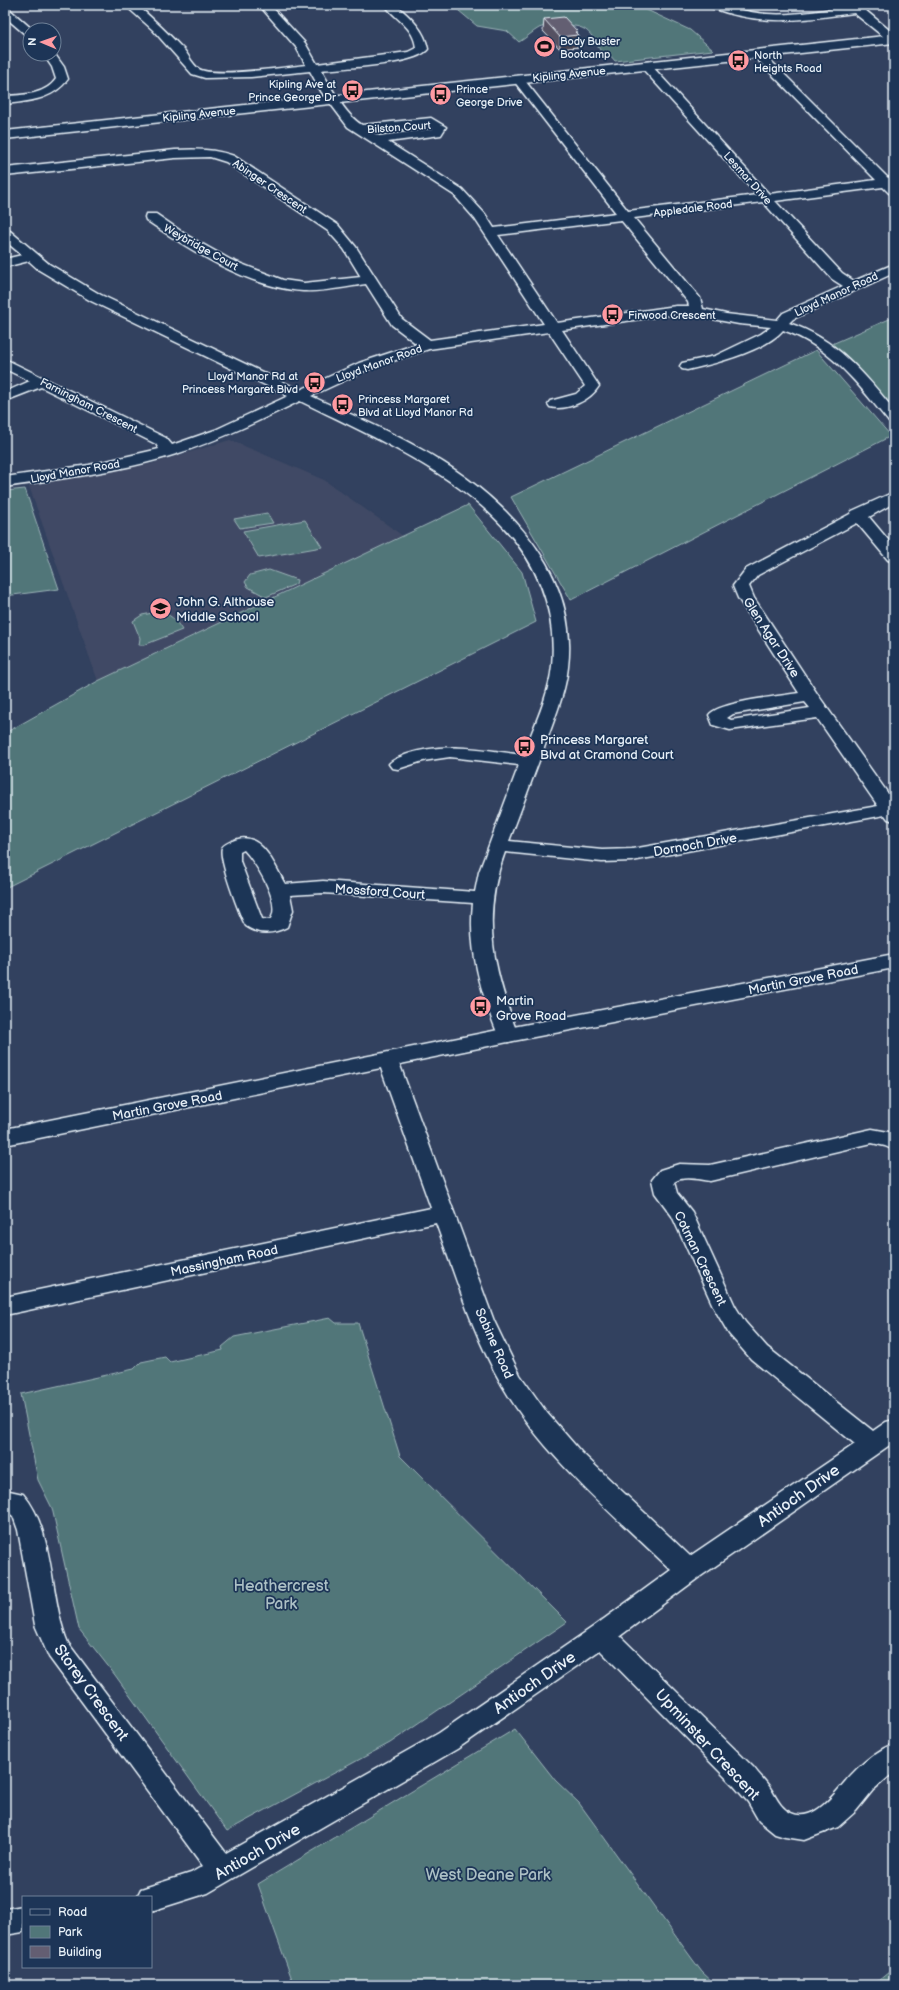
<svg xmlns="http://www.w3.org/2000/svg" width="899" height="1990" font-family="'Balsamiq Sans',sans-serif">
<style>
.built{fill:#414a65}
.green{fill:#517679;stroke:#9cb4b8}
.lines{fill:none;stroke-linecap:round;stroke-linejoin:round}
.minor-casing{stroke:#e8f1f8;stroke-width:3}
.major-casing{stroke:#e8f1f8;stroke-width:3}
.minor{fill:#1d3557;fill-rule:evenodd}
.major{fill:#1d3557;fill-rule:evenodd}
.wall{fill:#555162;stroke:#e8f1f8}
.shaded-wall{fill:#454250;stroke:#e8f1f8}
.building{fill:#635e72;stroke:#e8f1f8}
.labels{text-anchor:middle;stroke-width:3.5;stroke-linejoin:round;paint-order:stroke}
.far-poi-label{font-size:11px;fill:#e8f1f8;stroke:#1d3557;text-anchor:start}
.far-street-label{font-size:11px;fill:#e8f1f8;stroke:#1d3557}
.poi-label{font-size:13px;fill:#e8f1f8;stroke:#1d3557;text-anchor:start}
.street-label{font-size:13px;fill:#e8f1f8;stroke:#1d3557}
.near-street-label{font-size:16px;fill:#e8f1f8;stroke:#1d3557}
.near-park-label{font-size:16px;fill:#acc0c5;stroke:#1d3557}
</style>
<rect width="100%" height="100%" fill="#32415f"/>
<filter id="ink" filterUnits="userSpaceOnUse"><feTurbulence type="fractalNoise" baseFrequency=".025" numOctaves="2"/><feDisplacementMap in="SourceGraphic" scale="8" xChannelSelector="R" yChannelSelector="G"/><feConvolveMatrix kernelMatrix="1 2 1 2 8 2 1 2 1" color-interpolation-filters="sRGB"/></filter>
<g filter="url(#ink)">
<!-- built -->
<path class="built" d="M230,440L324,480L403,536L98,681L29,486L151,464Z"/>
<!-- green -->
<g class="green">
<path d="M452,5H636L690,30L713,50L615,61L609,54L601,52C597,44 591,31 582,28C574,24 547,24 539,28C532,32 526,38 519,42L507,31L477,26Z"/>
<path d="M418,126L423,127V130L386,135L378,134L377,131Z"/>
<path d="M894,317V413L845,354L832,344Z"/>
<path d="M816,350L891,436L571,600L511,497Z"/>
<path d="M25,489L59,589L5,596V491Z"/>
<path d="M468,505L522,572L536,622L5,888V733L98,681Z"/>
<path d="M267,513L273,523L240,528L234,519Z"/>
<path d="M305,520L322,547L259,558L243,531Z"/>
<path d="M269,570L297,580L296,584L266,597L248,587L245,582L250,575Z"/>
<path d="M158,612C171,614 175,619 182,630L144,645H139L140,638L133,621L142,615Z"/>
<path d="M330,1318L336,1323H358L400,1456L567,1622L390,1743L227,1831L115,1675L79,1629L52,1508L38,1480L21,1394L134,1369L141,1362L165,1357L170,1362L223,1350L222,1347L234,1337Z"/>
<path d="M515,1729L555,1780L579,1803L693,1960L702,1972L716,1985H294L258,1884Z"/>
<path d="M894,1968V1985H873Z"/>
</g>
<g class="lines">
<defs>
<g id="minor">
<path d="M125,5H137C153,19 169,34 184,50C189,56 192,64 199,69C212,78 287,67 306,65L296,47L259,5H270L305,43L317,64L408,52L416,48C414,27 396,20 385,5H396C410,17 425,30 428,49C416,65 342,68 321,70C331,87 345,115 362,125L431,118L446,127L441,135L388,142L462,189L485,214L494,228L616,213L514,81L512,79L514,77H522L628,211L757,195L642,68L640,66L642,64H650L769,194L876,180L754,56L752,54L758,51L762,52L888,178L894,176L893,194L889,193L883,187L775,201L842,273L854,281L894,264V273L793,319L789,323C836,339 864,373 894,410V423L889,422C859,385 830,346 783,330C765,351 714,364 687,370L682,369L680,366L682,363L715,356L761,334L771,327L739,324L691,315L676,314L562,330L599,386C590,401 567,411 550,407L548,404L550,401L576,394L585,386L549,332L429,349L369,369L311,396C347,413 383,428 417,447C498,491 580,567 568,667C565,695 553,722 544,748C532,779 521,810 509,841L602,850L632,849L878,806L817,718L730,730L713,725L709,715C718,702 781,696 799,693L738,598L733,586L746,569L850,514L852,511L894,492V503L869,517L894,547V562L888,560L857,523L758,575L749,586L754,598L818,695L894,802V821L888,819L885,815L632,861L602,862L505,852C480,918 494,972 518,1035L515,1040L508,1042L501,1040L498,1035C481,992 468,950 473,903L323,893L290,895L293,910L287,927C274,934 259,935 246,926C240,916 218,858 222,848C224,844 230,842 235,840C261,830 275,866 285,884L323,881L475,892L479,872L519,765L450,757L423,761L398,769L392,768L389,764C393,759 399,758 405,755C443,741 484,750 523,755C534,726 549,696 552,666C565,517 410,455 300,401C259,421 219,440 176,454C121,472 62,478 5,487V477L89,465L159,449L156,444L41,387L5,401V392L30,381L5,369V359L166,438L172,445L215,430L288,396L91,301L39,270L29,261L5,267V259L22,255L5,241V230L10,231L49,264L101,295L300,390L359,363L417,344L392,325L366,284C346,287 323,292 303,291C249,288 190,250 146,220L145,217L146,214H156L188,236L231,260L283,280L304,283L361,277L344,249L328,231L226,162L210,157L175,158L5,176V168L175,150C196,149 215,149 234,156L338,225L356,247L402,319L430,340L544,324L475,219L454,195L348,127L321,91L310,71L251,77L205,78L192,74L153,30ZM429,126L433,129L379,136L372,132ZM763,202L832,279L843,286L783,313L777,320L726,314L703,309L700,298L634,218ZM621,220L688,302L689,306H676L557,323L498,235ZM805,702L810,708L731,720L727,718L733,714ZM244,850C256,863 283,904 270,920L262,919L240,861V852Z"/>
<path d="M709,5C729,5 747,13 767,14C794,16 821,10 848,7L847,5H859L894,34V42L889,41L854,13C801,20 762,27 710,7Z"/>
<path d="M5,8L9,9L33,30H30V36L26,35L5,17Z"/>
<path d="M54,53L64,67L68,79C53,100 29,101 5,104V96C23,95 45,95 56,79L52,67L43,54Z"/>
<path d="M388,1053L395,1055L398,1060L494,1321L520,1375L547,1413L581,1452L690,1556L855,1444L751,1359L729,1334L714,1308L672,1216L655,1193L652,1180L660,1170L679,1164L710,1165L872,1129L894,1133V1150L885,1146L872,1143L710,1181C699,1180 684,1175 674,1182L677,1193L692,1212L735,1306L745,1322L767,1347L873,1431L886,1422L894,1420V1442L698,1578L620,1636L754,1768C758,1774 764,1779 768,1785C775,1794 779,1808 791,1813C817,1825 839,1786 854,1772C865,1761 879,1749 894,1744V1772L873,1790L856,1811L838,1827L804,1840L785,1837L775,1834L759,1821L748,1802L734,1786L600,1650L457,1749L208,1893L151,1911V1897H137L141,1889L191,1873L203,1866L49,1657L35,1625L18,1530L13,1516L5,1510V1490L23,1494C55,1530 49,1598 68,1643L226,1853L439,1733L593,1627L671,1570C612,1513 544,1457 502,1385C473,1335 456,1277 436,1223L5,1315V1297L431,1208L378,1060L381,1055Z"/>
<path d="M23,1906V1932L5,1935V1909Z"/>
</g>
<g id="major">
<path d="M894,35V43L5,139V131Z"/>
<path d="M894,954V968L508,1042L5,1145V1129L508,1028Z"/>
</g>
</defs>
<!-- minor casing -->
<use href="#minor" class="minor-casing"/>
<!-- major casing -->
<use href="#major" class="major-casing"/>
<!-- minor -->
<use href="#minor" class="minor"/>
<!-- major -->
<use href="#major" class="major"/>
</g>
<!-- wall -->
<path class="wall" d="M544,19L577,31L578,47L560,49L543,31Z"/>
<!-- shaded-wall -->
<path class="shaded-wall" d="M577,31V35H578V47L560,49V37Z"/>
<!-- building -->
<path class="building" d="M564,17L577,31L575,32L578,35L560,37L544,19Z"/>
</g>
<!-- icons -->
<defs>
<symbol id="stadium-disc" viewBox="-11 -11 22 22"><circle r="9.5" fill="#ff9aa2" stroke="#1d3557"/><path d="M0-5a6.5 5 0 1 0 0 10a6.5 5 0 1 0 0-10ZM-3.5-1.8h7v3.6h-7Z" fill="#111"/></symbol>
<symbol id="bus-disc" viewBox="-11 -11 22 22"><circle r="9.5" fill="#ff9aa2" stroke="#1d3557"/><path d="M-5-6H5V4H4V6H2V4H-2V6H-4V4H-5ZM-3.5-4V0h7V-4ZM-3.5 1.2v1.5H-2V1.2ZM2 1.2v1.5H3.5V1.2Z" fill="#111"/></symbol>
<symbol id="school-disc" viewBox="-11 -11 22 22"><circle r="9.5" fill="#ff9aa2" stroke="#1d3557"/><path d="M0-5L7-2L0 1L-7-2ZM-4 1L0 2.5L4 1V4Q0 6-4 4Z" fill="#111"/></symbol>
</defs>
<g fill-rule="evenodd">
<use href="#stadium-disc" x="532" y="34" width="25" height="25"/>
<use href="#bus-disc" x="726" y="48" width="25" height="25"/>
<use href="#bus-disc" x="340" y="78" width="25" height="25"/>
<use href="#bus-disc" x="428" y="82" width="25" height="25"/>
<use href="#bus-disc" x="600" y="302" width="25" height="25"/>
<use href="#bus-disc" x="302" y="370" width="25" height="25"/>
<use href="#bus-disc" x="330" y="392" width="25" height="25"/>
<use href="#school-disc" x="148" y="596" width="25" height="25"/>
<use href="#bus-disc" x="512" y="734" width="25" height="25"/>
<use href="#bus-disc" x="468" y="994" width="25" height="25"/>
</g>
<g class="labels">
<!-- far-poi labels -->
<g class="far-poi-label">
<text x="560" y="45">Body Buster<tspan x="560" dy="13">Bootcamp</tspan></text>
<text x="754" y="59">North<tspan x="754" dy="13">Heights Road</tspan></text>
<text x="336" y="88" text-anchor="end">Kipling Ave at<tspan x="336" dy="13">Prince George Dr</tspan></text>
<text x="456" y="93">Prince<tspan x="456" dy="13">George Drive</tspan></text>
<text x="628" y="319">Firwood Crescent</text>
<text x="298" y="380" text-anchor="end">Lloyd Manor Rd at<tspan x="298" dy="13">Princess Margaret Blvd</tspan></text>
<text x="358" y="403">Princess Margaret<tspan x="358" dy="13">Blvd at Lloyd Manor Rd</tspan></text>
</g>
<!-- far-street labels -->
<g class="far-street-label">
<text transform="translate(569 74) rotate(-6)" y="4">Kipling Avenue</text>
<text transform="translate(199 114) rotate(-6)" y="4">Kipling Avenue</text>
<text transform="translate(399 127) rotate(-4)" y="4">Bilston Court</text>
<text transform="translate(748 178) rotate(48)" y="4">Lesmar Drive</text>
<text transform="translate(270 186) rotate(34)" y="4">Abinger Crescent</text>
<text transform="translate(693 208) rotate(-7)" y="4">Appledale Road</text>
<text transform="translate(201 247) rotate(29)" y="4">Weybridge Court</text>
<text transform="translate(836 294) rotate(-25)" y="4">Lloyd Manor Road</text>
<text transform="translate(379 363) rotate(-20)" y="4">Lloyd Manor Road</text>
<text transform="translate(89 405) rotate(27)" y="4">Farningham Crescent</text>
<text transform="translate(75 471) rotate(-10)" y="4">Lloyd Manor Road</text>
</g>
<!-- poi labels -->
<g class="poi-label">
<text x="176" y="606">John G. Althouse<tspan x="176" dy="15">Middle School</tspan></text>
<text x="540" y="744">Princess Margaret<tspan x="540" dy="15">Blvd at Cramond Court</tspan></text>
<text x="496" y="1005">Martin<tspan x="496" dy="15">Grove Road</tspan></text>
</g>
<!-- street labels -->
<g class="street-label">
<text transform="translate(772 637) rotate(57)" y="5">Glen Agar Drive</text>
<text transform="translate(695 844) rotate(-10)" y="5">Dornoch Drive</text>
<text transform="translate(380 891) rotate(4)" y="5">Mossford Court</text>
<text transform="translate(803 979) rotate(-11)" y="5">Martin Grove Road</text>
<text transform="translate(167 1105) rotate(-11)" y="5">Martin Grove Road</text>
<text transform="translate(701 1258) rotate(64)" y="5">Cotman Crescent</text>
<text transform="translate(224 1260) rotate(-12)" y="5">Massingham Road</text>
<text transform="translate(495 1343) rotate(66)" y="5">Sabine Road</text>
</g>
<!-- near-street labels -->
<g class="near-street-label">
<text transform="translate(798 1495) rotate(-35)" y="6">Antioch Drive</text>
<text transform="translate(534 1682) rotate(-35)" y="6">Antioch Drive</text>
<text transform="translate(92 1692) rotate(54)" y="6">Storey Crescent</text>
<text transform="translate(708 1744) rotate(47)" y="6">Upminster Crescent</text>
<text transform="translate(257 1851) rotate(-30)" y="6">Antioch Drive</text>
</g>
<!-- near-park labels -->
<g class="near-park-label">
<text x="281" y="1591">Heathercrest<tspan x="281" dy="18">Park</tspan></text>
<text x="488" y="1880">West Deane Park</text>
</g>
</g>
<!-- margin -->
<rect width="899" height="1990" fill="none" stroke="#1d3557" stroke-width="20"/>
<rect x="10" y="10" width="879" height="1970" fill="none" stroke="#e8f1f8" stroke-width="1.5" filter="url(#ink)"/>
<!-- legend -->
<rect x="22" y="1896" width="130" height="72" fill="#1d3557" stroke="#6e8097"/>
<rect x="30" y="1909" width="20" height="6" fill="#1d3557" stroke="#6e8097"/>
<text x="58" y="1916" font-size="12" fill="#e8f1f8">Road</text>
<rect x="30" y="1926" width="20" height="12" fill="#517679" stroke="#6e8097"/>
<text x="58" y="1936" font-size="12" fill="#e8f1f8">Park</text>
<rect x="30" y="1946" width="20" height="12" fill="#635e72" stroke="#6e8097"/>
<text x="58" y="1956" font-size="12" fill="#e8f1f8">Building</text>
<!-- north arrow -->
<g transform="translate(42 42) rotate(272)"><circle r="19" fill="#1d3557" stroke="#6e8097"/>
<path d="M0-3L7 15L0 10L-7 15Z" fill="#ff9aa2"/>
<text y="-6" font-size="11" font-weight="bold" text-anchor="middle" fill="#e8f1f8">N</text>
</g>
</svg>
